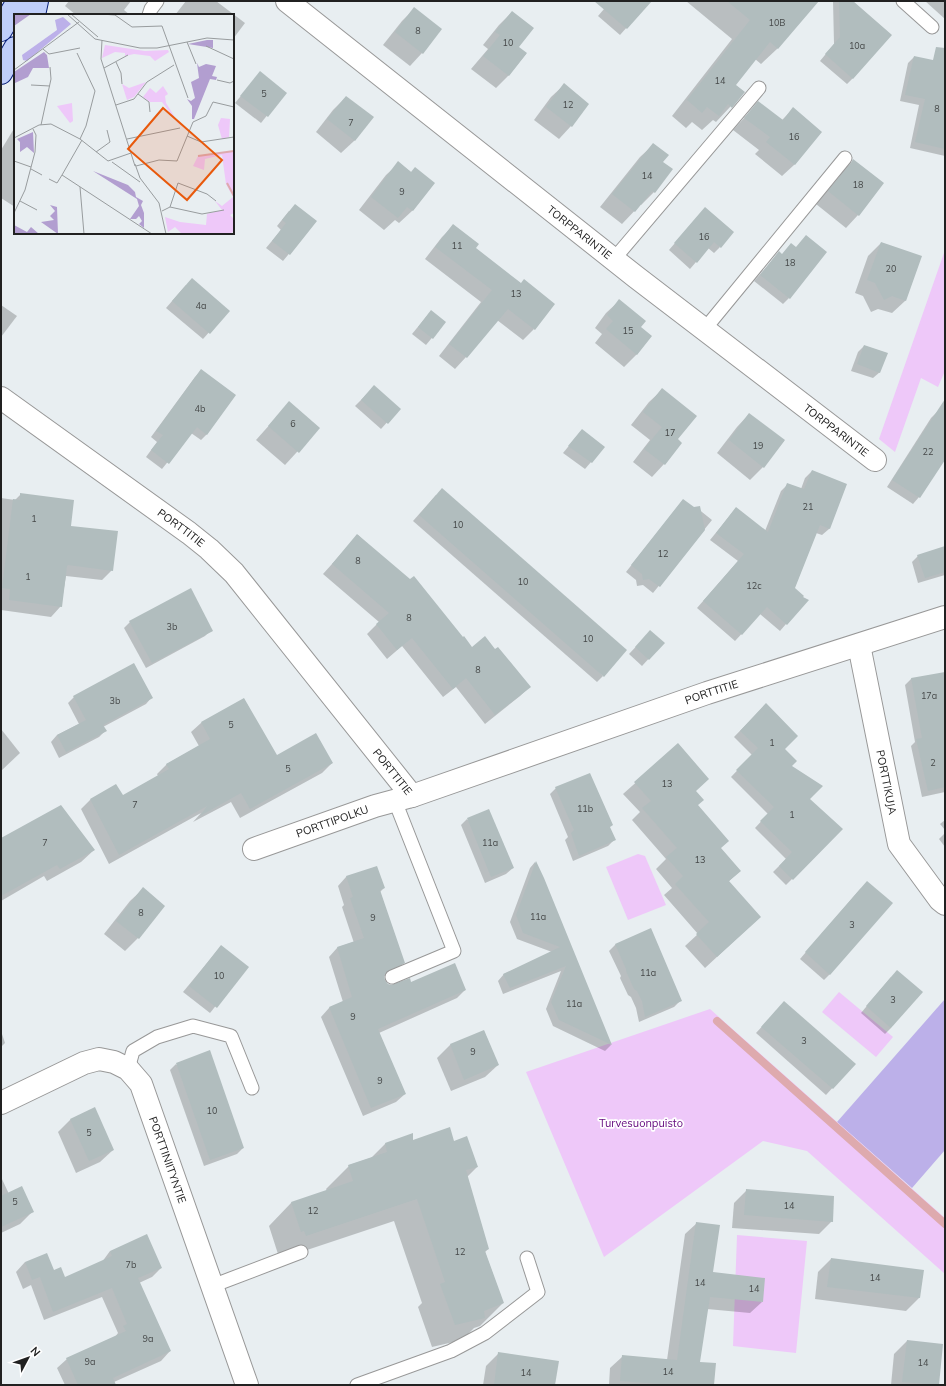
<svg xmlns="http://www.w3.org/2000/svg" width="946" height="1386" font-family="Mulish,sans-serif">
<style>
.grass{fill:#bcb0e9}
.park{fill:#eec8f9}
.shadow{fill:#0003}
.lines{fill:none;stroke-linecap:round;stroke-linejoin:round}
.stream{stroke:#deaaae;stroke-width:8}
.building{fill:#b1bdbe}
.lane-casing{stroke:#989898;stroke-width:15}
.street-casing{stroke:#989898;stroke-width:24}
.secondary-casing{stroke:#071e79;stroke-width:24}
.lane{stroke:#fff;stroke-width:13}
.street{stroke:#fff;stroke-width:22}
.secondary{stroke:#bfcef9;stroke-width:22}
.labels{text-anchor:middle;stroke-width:3.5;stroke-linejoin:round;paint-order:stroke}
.number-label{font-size:9px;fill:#454848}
.street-label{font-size:11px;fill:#212121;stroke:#fff}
.park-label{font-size:11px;fill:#670e80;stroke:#fff}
.inset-river{fill:none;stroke:#deaaae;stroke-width:2}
.inset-road{fill:none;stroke:#989c9e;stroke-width:1}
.view{fill:#e8590c;fill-opacity:0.15;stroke:#e8590c;stroke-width:2}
.inset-edge{fill:none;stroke:#212121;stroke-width:2}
</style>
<rect width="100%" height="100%" fill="#e8eef1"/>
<!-- grass -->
<path class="grass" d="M945,999V1150L912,1188L837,1122Z"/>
<!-- park -->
<g class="park">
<path d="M945,250V371L938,387L921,378L895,452L879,439Z"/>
<path d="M638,854L645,856L666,905L628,920L606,867Z"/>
<path d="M839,992L893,1037L876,1057L822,1012Z"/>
<path d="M710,1009L945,1218V1274L807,1151L763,1141L604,1257L526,1072Z"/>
<path d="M737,1235L807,1241L796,1353L733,1346Z"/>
</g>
<!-- shadow -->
<g class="shadow">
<path d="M69,1H131L124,10L130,15H76L65,6Z"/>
<path d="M186,1H216L245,23L233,39V15H175Z"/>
<path d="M611,1H650L620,35L598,16Z"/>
<path d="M686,1H817L777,49L761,64L755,59L735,85L744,92L716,122L713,120L702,130L692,122L686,128L672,116L732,39Z"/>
<path d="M833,1H851L853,78L847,84L820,61L834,44Z"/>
<path d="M925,1H945V19Z"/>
<path d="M414,9L422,53L410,66L383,45L402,21Z"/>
<path d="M512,12L518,47L526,54L508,76L496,88L471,69L488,49L483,45L499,25Z"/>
<path d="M914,57L945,64V156L910,148L919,105L900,101L908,63Z"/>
<path d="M260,73L285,93L261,123L235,103Z"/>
<path d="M564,85L571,126L559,139L534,120L551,97Z"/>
<path d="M346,97L372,117L354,141L341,153L316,132L333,110Z"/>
<path d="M758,103L782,120L793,109L821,132L794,165L782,176L755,154L759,150L733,130Z"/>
<path d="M15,127V207L1,198V150Z"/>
<path d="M653,145L662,162L654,192L641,205V204L622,224L600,207L640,157Z"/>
<path d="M853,161L858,215L846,228L816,204L839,177L840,173Z"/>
<path d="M399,163L411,172L433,183L412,211L399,223L395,220L384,230L359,210L386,175Z"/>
<path d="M289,211L316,221L283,261L266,248L281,230L277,226Z"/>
<path d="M699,215L720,247L714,253L708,248L690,269L669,250Z"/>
<path d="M453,226L474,248L534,329L523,340L497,320L466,357L455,369L439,356L481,302L425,259L442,237Z"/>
<path d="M881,243L920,257L905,301L892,313L878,309L871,312L863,296L855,293L868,256Z"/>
<path d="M779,253L789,298L783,304L754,281Z"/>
<path d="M186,285L228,311L203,339L166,308Z"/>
<path d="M619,301L640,327L637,354L624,367L595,343L602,334L595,328L606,313Z"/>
<path d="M1,305L17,316L1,337Z"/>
<path d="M431,311L445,322L426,345L412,334Z"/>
<path d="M864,346L880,372L873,378L851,371L858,352Z"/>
<path d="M201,371L207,434L201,440L191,433L162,469L146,457L157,442L151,437L195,377Z"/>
<path d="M662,390L677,440L664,464L652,477L633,462L650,440L631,425L649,402Z"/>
<path d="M368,393L399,409L381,429L355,406Z"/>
<path d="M289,403L319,428L285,465L256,440Z"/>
<path d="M937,412L945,417V458L919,497L913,504L887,487L931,418Z"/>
<path d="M749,414L784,441L763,467L750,480L717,453L737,427Z"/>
<path d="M582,430L604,447L585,469L563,453Z"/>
<path d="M812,471L846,485L829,529L822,535L816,533L794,589L786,624L780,631L760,614L735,641L697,608L738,561L710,540L736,508L765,531L781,491L788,484L801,489L805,478Z"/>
<path d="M21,494L70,527L112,570L102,580L66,576L61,606L51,617L1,610V498L15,500Z"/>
<path d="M436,495L603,676L597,682L413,521Z"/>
<path d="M683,500L693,508H697L712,520L653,593L643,585L637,586L636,580L626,572Z"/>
<path d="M358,535L472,648L495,650L529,687L520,696L485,724L456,687L443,697L402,646L387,659L367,634L379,622L323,574Z"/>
<path d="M945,547V575L918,583L912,562L918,556Z"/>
<path d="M130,622L211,630L205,636L146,668L124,628Z"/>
<path d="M644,638L663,643L642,666L629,654Z"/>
<path d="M945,673V792L922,797L911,746L915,742L905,685L911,679Z"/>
<path d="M74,697H152L146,704L103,727L105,731L99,737L59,758L51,742L57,735L79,724L68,703Z"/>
<path d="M244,699L276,756L332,763L322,773L240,818L231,802L193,822L201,813L109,864L81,809L90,800L116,785L122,797L158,776L157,774L167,764L199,746L191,732L201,723Z"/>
<path d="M766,704L790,766L809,799L841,830L786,885L773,872L786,859L755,828L768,814L731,777L752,755L734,737Z"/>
<path d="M1,729L20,753L1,771Z"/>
<path d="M678,745L695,792L697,805L720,848L740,871L728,882L760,917L705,968L685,946L698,934L664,895L672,888L656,869L666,859L632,820L640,812L623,794Z"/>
<path d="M556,788L609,828L614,840L608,846L573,861L565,840L568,837L550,794Z"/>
<path d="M467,819L513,868L506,874L485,883L461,825Z"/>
<path d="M945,820V830L940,824Z"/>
<path d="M945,833V847L939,839Z"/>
<path d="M1,840L94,850L81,862L47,881L44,876L1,901Z"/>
<path d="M535,862L611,1045L605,1051L553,1026L546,1009L561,971L503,994L498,981L504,974L552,952L517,939L510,922L530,868Z"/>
<path d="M376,867L384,888L380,892L404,963L395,971L383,977L386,984L391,986L411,984L465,990L457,998L379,1033L405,1094L396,1102L363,1116L321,1017L329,1008L343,1002L329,957L337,948L354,943L342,907L344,905L338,886L346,877Z"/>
<path d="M861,888L830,974L824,980L800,959Z"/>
<path d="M143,889L164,906L138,938L125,951L104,934L130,901Z"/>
<path d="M651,930L680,1001L674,1007L639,1022L636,1008L631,997L628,995L620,978L621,976L609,951L615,945Z"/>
<path d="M221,946L247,967L210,1013L183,992Z"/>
<path d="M891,977V1028L885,1034L861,1013Z"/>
<path d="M778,1009L854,1064L826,1095L756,1033Z"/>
<path d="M1,1031L5,1043L1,1047Z"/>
<path d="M484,1031L498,1065L485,1077L451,1091L437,1058L450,1045Z"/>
<path d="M176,1064L243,1148L237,1154L204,1166L170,1070Z"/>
<path d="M95,1109L113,1150L100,1162L76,1173L58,1132L70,1120Z"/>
<path d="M412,1135V1142L477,1167L467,1177L488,1249L485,1252L503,1303L480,1326L474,1328L462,1340L432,1347L418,1307L422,1303L394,1221L283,1258L278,1254L269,1226L291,1203L327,1191L326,1189L349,1166L371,1158L385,1144Z"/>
<path d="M1,1177L9,1194L32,1212L20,1224L1,1233Z"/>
<path d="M746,1191L832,1221L819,1234L732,1228L734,1203Z"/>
<path d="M697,1223L712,1273L762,1302L750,1313L707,1309L699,1363L713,1385H609L610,1368L622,1357L667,1360L685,1234Z"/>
<path d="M110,1251L161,1268L152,1277L139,1283L170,1351L161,1361L114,1382L115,1385H65L57,1368L67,1359L115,1337L118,1333L102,1297L44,1320L31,1285L23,1289L16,1272L25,1262L53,1271L65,1278L102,1262Z"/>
<path d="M831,1259L923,1271L919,1298L906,1311L815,1299L818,1272Z"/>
<path d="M907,1341L942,1345L938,1385H891L894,1354Z"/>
<path d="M499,1353L554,1385H483L486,1366Z"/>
</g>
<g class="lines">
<!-- stream -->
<path class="stream" d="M717,1021L945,1224"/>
</g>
<!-- building -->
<g class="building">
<path d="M594,1H652L627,29Z"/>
<path d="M727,1H819L778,49L770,42L736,85L745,92L732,108L728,104L719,116L707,107L702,113L687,100L750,20Z"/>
<path d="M839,1H853L892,35L853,79L825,54L840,37Z"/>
<path d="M414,7L442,29L423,54L395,32Z"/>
<path d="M512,11L534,28L519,47L527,53L509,76L483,56L500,35L495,32Z"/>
<path d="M936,47L945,48V149L915,142L925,99L905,95L914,56L933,60Z"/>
<path d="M260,71L287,93L268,117L240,96Z"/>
<path d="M564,83L589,104L572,127L546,107Z"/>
<path d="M346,96L374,117L355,141L327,119Z"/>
<path d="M758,101L783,120L793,107L822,132L795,165L766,142L770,137L744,118Z"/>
<path d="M653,143L669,155L663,162L673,169L655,193L652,191L635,212L612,194Z"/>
<path d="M853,159L884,183L859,216L828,191L851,163Z"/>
<path d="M398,161L411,172L415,167L435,183L413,211L407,207L398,218L371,197Z"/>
<path d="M295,204L317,221L290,255L272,241L286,223L282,220Z"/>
<path d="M705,207L734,232L721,248L714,242L697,263L674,243Z"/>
<path d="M453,224L479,244L476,248L521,283L524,279L555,304L535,330L508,309L467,358L449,344L492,290L435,247Z"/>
<path d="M806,235L827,252L790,299L760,275L779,251L782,254L791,243L796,247Z"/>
<path d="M881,242L922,256L906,301L892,296L884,300L875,283L867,280Z"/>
<path d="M192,278L230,311L210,334L172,301Z"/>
<path d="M619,299L646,321L641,327L652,336L637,355L606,329L613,321L607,315Z"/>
<path d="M431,310L446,322L433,339L418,327Z"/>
<path d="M864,345L888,353L880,373L857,364Z"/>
<path d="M201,369L236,395L207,435L197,427L169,464L151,450L163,435L156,431Z"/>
<path d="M374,385L401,409L388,424L361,400Z"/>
<path d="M662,388L697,416L678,439L682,443L665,465L644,449L662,427L643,412Z"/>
<path d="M945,399V460L920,498L892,480Z"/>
<path d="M289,401L320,428L299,453L268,426Z"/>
<path d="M749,413L785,440L764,468L729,440Z"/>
<path d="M582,429L605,447L592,463L568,446Z"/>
<path d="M812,470L847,484L830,529L820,525L795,588L804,596L803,597L809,600L787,625L767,607L742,635L703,601L744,554L716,533L736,507L768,532L787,483L804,489Z"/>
<path d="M442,488L627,650L604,677L419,515Z"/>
<path d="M20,493L74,500L71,526L118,531L113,571L68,565L67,566L62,607L9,600L10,589L2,588L13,499L20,500Z"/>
<path d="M683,499L694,507L700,506L705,530L660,587L649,579L643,580L642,574L631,565Z"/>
<path d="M357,534L410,579L414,576L463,637L464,636L472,647L485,636L495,649L498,647L531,687L495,715L466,678L453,689L412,638L397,650L376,624L389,613L332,564Z"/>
<path d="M945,546V572L925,578L917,555Z"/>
<path d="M191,588L213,631L152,663L129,621Z"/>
<path d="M650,630L665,643L649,660L635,647Z"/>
<path d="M134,663L153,698L103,725L107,731L66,752L57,735L86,720L73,696Z"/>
<path d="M945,672V787L928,791L916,739L922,738L911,678Z"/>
<path d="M244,698L277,755L316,733L333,763L250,809L241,793L200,816L207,806L119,855L90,799L116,784L123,795L169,769L166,764L210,739L201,722Z"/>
<path d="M766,703L798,736L785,749L797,761L792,766L823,786L810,799L843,829L793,880L779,866L792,852L760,821L774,807L736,770L758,748L740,731Z"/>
<path d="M678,743L709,779L696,791L704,800L698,805L729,841L721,848L741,871L729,881L761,917L717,957L696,934L709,922L675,884L683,876L666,857L677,848L642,808L651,801L634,782Z"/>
<path d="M590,773L613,825L610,827L616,840L579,856L571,833L574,830L555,787Z"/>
<path d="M61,805L95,850L60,869L57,865L1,896V838Z"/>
<path d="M489,809L514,868L491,877L467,818Z"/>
<path d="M536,861L544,878L612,1045L559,1020L551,1002L566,966L510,988L503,974L560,947L523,933L516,915Z"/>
<path d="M377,866L385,888L380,890L405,963L386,972L384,976L385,980L388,984L391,985L410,978L411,982L455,963L466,990L378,1029L406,1094L371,1108L329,1007L352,997L337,947L364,938L350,898L353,897L346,876Z"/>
<path d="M867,881L893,903L830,975L805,952Z"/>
<path d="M143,887L165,906L139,939L116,921Z"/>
<path d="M651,928L682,1001L645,1017L642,1001L637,991L634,989L626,971V969L615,944Z"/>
<path d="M221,945L249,967L217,1008L189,986Z"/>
<path d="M897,970L923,992L891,1028L866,1006Z"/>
<path d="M784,1001L856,1064L833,1089L761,1027Z"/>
<path d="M484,1030L499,1065L464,1080L450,1044Z"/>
<path d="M210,1050L244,1148L210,1160L176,1063Z"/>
<path d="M95,1107L114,1150L89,1161L70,1119Z"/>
<path d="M450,1127L454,1141L467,1136L478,1167L466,1170L489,1249L485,1251L504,1303L484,1311L485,1318L455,1325L440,1284L445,1282L417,1199L306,1236L304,1231L301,1232L291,1202L353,1181L348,1165L387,1152L385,1143L413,1133V1140Z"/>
<path d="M22,1186L34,1212L1,1227V1196Z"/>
<path d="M746,1189L834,1196L833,1222L744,1215Z"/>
<path d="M696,1222L720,1225L713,1272L765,1278L763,1302L710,1297L700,1362L716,1363L714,1385H673L620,1381L622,1355L677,1360Z"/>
<path d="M147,1234L162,1268L138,1278L171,1351L113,1378L116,1385H78L66,1358L126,1331L123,1326L127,1324L112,1288L53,1312L40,1277L32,1280L25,1262L47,1253L54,1270L61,1267L65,1277L112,1256L110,1251Z"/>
<path d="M831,1258L924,1270L920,1298L827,1287Z"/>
<path d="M907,1340L943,1344L939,1385L902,1382Z"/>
<path d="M498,1352L559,1361L555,1385H494Z"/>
</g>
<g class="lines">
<defs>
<g id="lane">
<path d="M903,1L932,27"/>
<path d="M149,15L151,9L157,1"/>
<path d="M614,259L759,88"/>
<path d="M704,330L845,158"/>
<path d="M392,977L454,951L395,801"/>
<path d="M128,1069L133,1051L157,1037L193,1026L231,1036L252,1088"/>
<path d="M212,1286L301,1252"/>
<path d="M357,1385L451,1351L485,1333L538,1292L527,1258"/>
</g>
<g id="street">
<path id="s1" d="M287,1L636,277L875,460"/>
<path id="s2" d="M1,398L189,533L209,549L234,573L412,796L707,693L945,617"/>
<path id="s3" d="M859,645L899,844L940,900L945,904"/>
<path id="s4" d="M254,849L375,806L412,796"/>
<path id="s5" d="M1,1103L84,1063L99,1059L114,1062L128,1069L141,1084L247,1385"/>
</g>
<g id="secondary">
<path d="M34,15L37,1"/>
<path d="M1,30L18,1"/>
<path d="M1,73L15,48"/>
</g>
</defs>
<!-- lane casing -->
<use href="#lane" class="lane-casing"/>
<!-- street casing -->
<use href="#street" class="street-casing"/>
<!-- secondary casing -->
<use href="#secondary" class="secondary-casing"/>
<!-- lane -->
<use href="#lane" class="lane"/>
<!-- street -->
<use href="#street" class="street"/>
<!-- secondary -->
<use href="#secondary" class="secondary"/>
</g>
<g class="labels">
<!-- number labels -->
<g class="number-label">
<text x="777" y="26">10B</text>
<text x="418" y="34">8</text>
<text x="508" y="46">10</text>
<text x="857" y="49">10a</text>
<text x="720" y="84">14</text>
<text x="264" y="97">5</text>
<text x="568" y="108">12</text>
<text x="937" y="112">8</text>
<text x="351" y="126">7</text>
<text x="794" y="140">16</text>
<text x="647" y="179">14</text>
<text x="858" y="188">18</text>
<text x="402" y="195">9</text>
<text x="704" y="240">16</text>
<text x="457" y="249">11</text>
<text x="790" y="266">18</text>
<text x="891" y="272">20</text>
<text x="516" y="297">13</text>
<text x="201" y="309">4a</text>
<text x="628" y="334">15</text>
<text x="200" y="412">4b</text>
<text x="293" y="427">6</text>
<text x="670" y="436">17</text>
<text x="758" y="449">19</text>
<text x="928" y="455">22</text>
<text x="808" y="510">21</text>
<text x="34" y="522">1</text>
<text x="458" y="528">10</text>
<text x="663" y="557">12</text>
<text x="358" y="564">8</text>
<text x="28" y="580">1</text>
<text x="523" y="585">10</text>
<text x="754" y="589">12c</text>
<text x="409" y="621">8</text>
<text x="172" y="630">3b</text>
<text x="588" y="642">10</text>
<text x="478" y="673">8</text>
<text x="929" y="699">17a</text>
<text x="115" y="704">3b</text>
<text x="231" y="728">5</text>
<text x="772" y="746">1</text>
<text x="933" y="766">2</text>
<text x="288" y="772">5</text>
<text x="667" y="787">13</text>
<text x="135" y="808">7</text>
<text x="585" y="812">11b</text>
<text x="792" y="818">1</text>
<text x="45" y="846">7</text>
<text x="490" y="846">11a</text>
<text x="700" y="863">13</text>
<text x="141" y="916">8</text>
<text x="538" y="920">11a</text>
<text x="373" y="921">9</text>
<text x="852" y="928">3</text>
<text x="648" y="976">11a</text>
<text x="219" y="979">10</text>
<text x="893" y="1003">3</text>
<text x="574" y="1007">11a</text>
<text x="353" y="1020">9</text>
<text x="804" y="1044">3</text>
<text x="473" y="1055">9</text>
<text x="380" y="1084">9</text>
<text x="212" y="1114">10</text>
<text x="89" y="1136">5</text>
<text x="15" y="1205">5</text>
<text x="789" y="1209">14</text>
<text x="313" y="1214">12</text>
<text x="460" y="1255">12</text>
<text x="131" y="1268">7b</text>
<text x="875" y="1281">14</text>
<text x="700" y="1286">14</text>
<text x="754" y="1292">14</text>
<text x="148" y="1342">9a</text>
<text x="90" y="1365">9a</text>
<text x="923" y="1366">14</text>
<text x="668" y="1375">14</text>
<text x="526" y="1376">14</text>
</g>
<!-- street labels -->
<g class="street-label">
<text dy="4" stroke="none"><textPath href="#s1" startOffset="373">TORPPARINTIE</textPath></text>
<text dy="4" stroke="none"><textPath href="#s1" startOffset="697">TORPPARINTIE</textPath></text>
<text dy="4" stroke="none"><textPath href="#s2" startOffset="222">PORTTITIE</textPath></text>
<text dy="4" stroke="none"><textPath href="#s2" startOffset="894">PORTTITIE</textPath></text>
<text dy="4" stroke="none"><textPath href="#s2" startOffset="546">PORTTITIE</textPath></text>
<text dy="4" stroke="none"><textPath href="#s3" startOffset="140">PORTTIKUJA</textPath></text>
<text dy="4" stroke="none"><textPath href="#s4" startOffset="83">PORTTIPOLKU</textPath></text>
<text dy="4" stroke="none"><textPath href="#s5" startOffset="239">PORTTINIITYNTIE</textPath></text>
</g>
<!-- park labels -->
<g class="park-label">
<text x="641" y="1127">Turvesuonpuisto</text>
</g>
</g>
<!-- overview -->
<g transform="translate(14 14)">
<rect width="220" height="220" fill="#e8eef1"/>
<path d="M49,3L57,10L13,47L9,46L8,41L43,16L41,6Z" fill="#bcb0e9"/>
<path d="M0,0H17L0,12ZM193,26H199V34L174,30ZM30,38L33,41L35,54H19L14,63L1,69L0,76V58ZM183,49L185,53L192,50L202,52L198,62L203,63L202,66L196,65L180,105H178V92L173,85L177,87L181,84L177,68L185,64ZM19,118L20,139L13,133L6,138V128L3,125ZM79,157L114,171L121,178L122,183L129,187L127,191L130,199V214L125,210L128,207L125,202L122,205H116L125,192L123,185ZM36,191L43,193L44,220L27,208L40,206L36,202L41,197ZM0,211L13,218L17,213L25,220H0Z" fill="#b29ed0"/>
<path d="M91,31L131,37L154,36L155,38L141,47L136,42L120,40L111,42V39L101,38L88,44ZM132,68L120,83L113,86L108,70L115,74ZM149,72L154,80L151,82L152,89L167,113L148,88H136L129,83L136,74L142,79ZM58,89L59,107L56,109L43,92ZM207,104L216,105L215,123L208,125L204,111ZM220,137V199L216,201L220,205V217L216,220H168L161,213L154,218L151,203L166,208L192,211L193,200L208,196L201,187L208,192L219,183L212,170L208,141L191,145L190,156L179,152L184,142Z" fill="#eec8f9"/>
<path class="inset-river" d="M184,142L220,137M213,169L220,182"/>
<path class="inset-road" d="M53,0L81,25L126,34H143L193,24L220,26M57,0L84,23M87,0L101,1L118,13L148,12L174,84M88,26L87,45L121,152M173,28L182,50M192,32L220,45M29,35L35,40L66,34M63,39L81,77L72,112L66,125M102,48L107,59L108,70M90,54L114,41M0,56L65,8M203,66L216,69L220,67M17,71L36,72M124,80L135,88L136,98M102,91L120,85L133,68L160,51M27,111L37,65L36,53M173,122L187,128L220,123M0,124L25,111L37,110L66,125L94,147L117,139M113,125L166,114M68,126L48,161L138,220M82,138L96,128L93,116M0,147L17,153M98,148L126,168M121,150L126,164L145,189L152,220M122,152L145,146L163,147L179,108L192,102L199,88L220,93M17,155L28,161M35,165L43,169L48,161M66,173L70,220M6,187L23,196M156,193L188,200L210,196M148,197L156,193L164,169L193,180L202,187M0,199L11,176L21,138L22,121L19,115"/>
<path class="view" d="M149,94L208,146L173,186L114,135Z"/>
<rect width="220" height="220" class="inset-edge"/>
</g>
<!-- border -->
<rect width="946" height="1386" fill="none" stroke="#212121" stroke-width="4"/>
<!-- north arrow -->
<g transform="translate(28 1358) rotate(49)" stroke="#ffffff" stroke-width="3" paint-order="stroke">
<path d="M0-3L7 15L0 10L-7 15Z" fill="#212121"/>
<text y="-6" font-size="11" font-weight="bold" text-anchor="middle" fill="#212121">N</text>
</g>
</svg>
